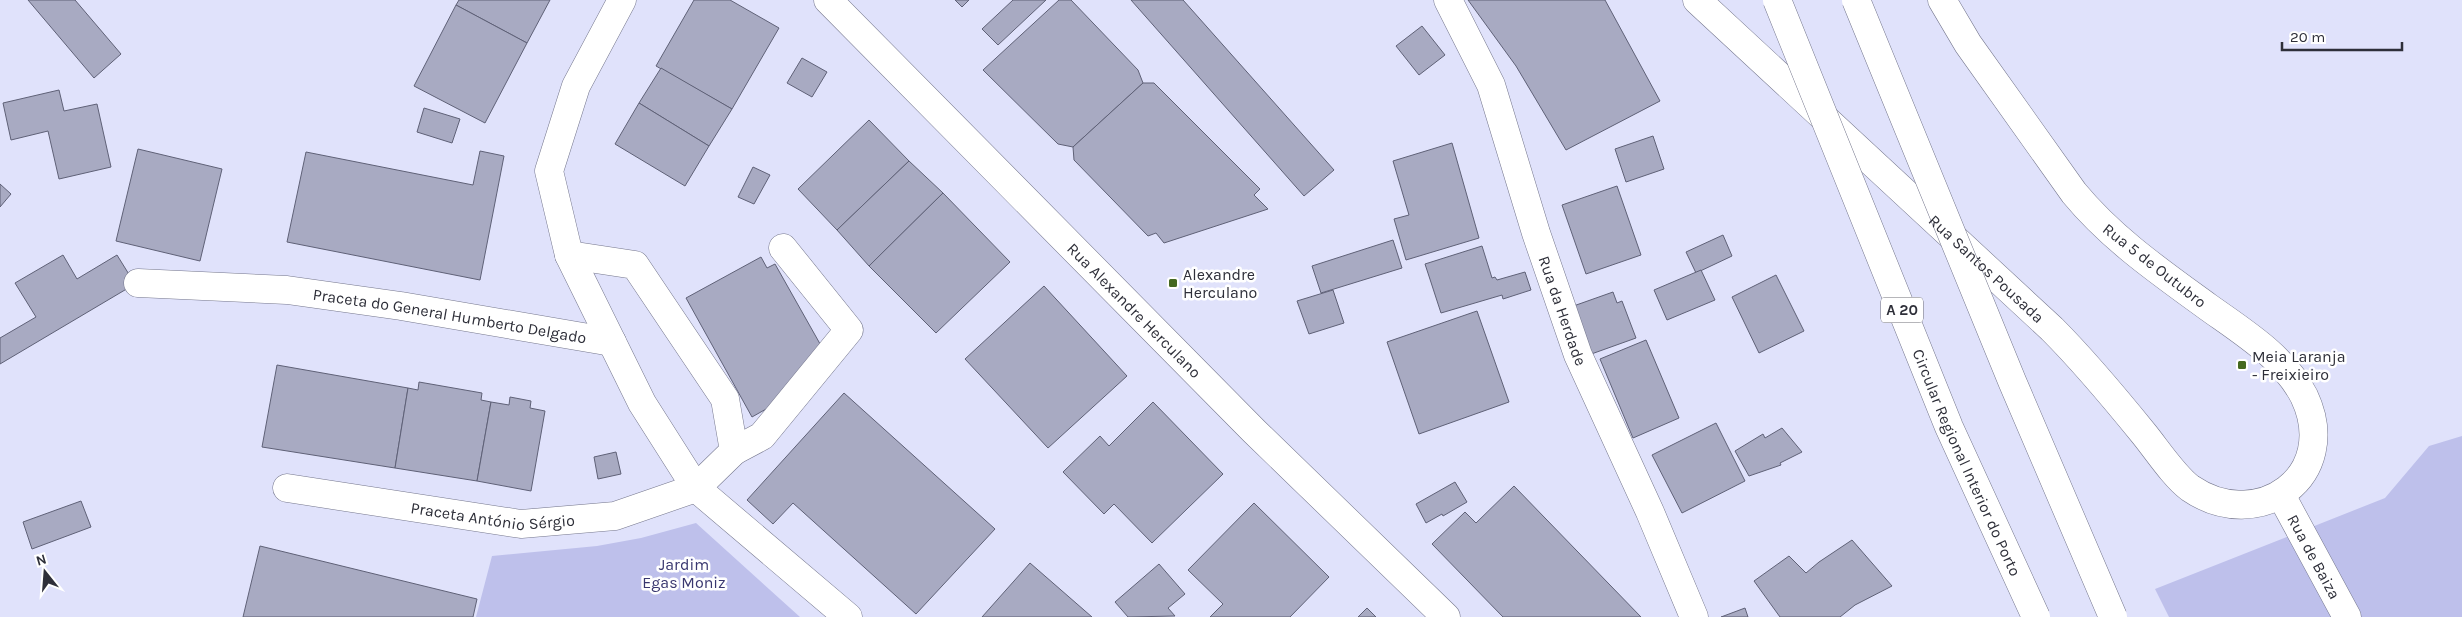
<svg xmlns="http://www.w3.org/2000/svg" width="2462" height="617" font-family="Karla,sans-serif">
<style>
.green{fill:#bec0eb}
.building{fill:#a8aac2;stroke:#5f6177}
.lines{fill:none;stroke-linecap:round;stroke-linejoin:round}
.minor-casing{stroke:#75778d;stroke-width:29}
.minor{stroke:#fff;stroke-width:28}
.highway-bridge-casing{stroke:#75778d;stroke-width:29;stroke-linecap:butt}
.highway-bridge{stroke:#fff;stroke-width:28}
.poi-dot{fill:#446820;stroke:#fff;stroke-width:2}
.labels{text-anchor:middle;stroke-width:5;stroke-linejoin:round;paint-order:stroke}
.shield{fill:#fff;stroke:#6d6d74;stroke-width:1}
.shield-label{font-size:15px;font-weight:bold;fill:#2e2f39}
.street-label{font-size:16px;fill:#2e2f39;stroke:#fff}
.poi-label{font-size:16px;fill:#2e2f39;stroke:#fff;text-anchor:start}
.park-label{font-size:16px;fill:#39376f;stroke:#fff}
</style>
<rect width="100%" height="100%" fill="#e0e2fb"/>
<!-- green -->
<g class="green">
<path d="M2462,436V617H2169L2155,589L2385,498L2429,446Z"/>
<path d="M696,523L800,617H476L492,556L597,546L641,538Z"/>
</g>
<!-- building -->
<g class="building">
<path d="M28,0H75L121,54L94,78Z"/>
<path d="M459,0H550L527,43L456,5Z"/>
<path d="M694,0H730L779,28L732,109L656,66Z"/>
<path d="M955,0H969L962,7Z"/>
<path d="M1013,0H1046L998,45L982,29Z"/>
<path d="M1059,0H1071L1138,70L1143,83L1073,147L1058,144L983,70Z"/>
<path d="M1131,0H1183L1334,170L1304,196Z"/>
<path d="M1468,0H1605L1660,101L1566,150L1516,66Z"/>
<path d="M456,5L527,43L485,123L414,86Z"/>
<path d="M1422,26L1445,55L1419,75L1396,46Z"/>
<path d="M802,58L827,72L812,97L787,83Z"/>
<path d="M661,68L732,109L709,146L639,103Z"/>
<path d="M1143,83H1154L1260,189L1254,195L1268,209L1164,243L1156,233L1148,236L1074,160L1073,147Z"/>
<path d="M59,90L64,111L97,104L111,167L59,179L48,131L11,140L3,103Z"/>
<path d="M639,103L709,146L685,186L615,144Z"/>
<path d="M424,108L460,119L452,143L417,132Z"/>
<path d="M869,120L909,161L837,230L798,189Z"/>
<path d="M1653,136L1664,169L1626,182L1615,149Z"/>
<path d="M1452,143L1479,238L1406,260L1394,219L1409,215L1393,161Z"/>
<path d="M138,149L222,169L200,261L116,241Z"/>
<path d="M480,151L504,156L480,280L287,242L306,152L473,185Z"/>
<path d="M909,161L943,193L869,266L837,230Z"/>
<path d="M753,167L770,175L754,204L738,197Z"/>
<path d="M0,184L11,194L0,207Z"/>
<path d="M1617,186L1641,255L1586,274L1562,205Z"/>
<path d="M943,193L1010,262L936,333L869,266Z"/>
<path d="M1723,235L1732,256L1696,273L1686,252Z"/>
<path d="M1393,240L1402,268L1321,293L1312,266Z"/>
<path d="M1482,246L1492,278L1495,277L1497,280L1525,272L1531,290L1503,299L1502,295L1441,313L1425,264Z"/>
<path d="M63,255L77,279L117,255L135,284L0,364V338L36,317L15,283Z"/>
<path d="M761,257L767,268L775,264L828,358L805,387L752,417L686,298Z"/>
<path d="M1701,270L1715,300L1667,320L1654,290Z"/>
<path d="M1776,275L1804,331L1759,353L1732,297Z"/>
<path d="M1044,286L1127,376L1048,448L965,359Z"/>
<path d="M1333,290L1344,323L1309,334L1297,301Z"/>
<path d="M1613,292L1617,303L1622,301L1636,338L1583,357L1565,309Z"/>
<path d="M1477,311L1509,402L1419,434L1387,342Z"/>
<path d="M1646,340L1679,418L1633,438L1600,359Z"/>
<path d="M277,365L408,388L395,468L262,447Z"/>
<path d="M419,382L482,393L481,400L491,402L477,481L395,468L408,388L418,390Z"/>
<path d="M844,393L995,529L916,614L793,503L773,524L747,500Z"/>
<path d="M510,397L531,401L530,408L545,411L531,491L477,481L491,402L509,405Z"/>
<path d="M1153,402L1223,474L1152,543L1114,504L1104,514L1063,472L1100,436L1109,446Z"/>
<path d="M1716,423L1745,481L1682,513L1652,455Z"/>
<path d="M1782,428L1802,452L1780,463L1781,465L1749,476L1735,451L1763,434L1765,438Z"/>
<path d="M616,452L621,474L598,479L594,457Z"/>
<path d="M1455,482L1467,502L1443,516L1442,514L1426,523L1416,504Z"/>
<path d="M1514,486L1641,617H1503L1432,544L1465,512L1476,523Z"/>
<path d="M81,501L91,527L32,549L23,522Z"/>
<path d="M1254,503L1329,577L1290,617H1210L1223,604L1188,570Z"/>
<path d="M1852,540L1892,586L1855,605L1840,617H1780L1754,581L1789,556L1806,573L1819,562Z"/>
<path d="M260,546L477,599L473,617H243Z"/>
<path d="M1030,563L1092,617H982Z"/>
<path d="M1159,564L1185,594L1168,608L1175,616L1128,617L1115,602Z"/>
<path d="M1367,608L1376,617H1358Z"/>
<path d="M1745,608L1748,617H1721Z"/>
</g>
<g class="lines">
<defs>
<g id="minor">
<path d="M622,0L576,86L549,171L569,255L642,403L696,488L848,617"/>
<path id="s1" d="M828,0L1254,431L1446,617"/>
<path id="s2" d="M1448,0L1491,85L1536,233L1578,355L1650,512L1694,617"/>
<path id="s3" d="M1697,0L2052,329C2085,362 2114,397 2144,434C2157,450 2174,476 2190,488C2258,535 2342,476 2304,396C2284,357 2243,332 2208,307C2160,272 2112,239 2074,193L1968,44L1942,0"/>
<path id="s4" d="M138,283L287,290L401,306L612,342"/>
<path d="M734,451L762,436L849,330L783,248"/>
<path id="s5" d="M287,488L521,524L615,516L696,488L734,451L725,399L635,265L569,255"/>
<path id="s6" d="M2281,495L2347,617"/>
</g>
</defs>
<!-- minor casing -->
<use href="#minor" class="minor-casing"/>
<!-- minor -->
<use href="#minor" class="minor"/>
<defs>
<g id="highway-bridge">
<path id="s7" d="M1777,0L1949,427L2036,617"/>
<path d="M1856,0L2012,381L2113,617"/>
</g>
</defs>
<!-- highway-bridge casing -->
<use href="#highway-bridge" class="highway-bridge-casing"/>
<!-- highway-bridge -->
<use href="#highway-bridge" class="highway-bridge"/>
</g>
<!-- markers -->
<g class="poi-dot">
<rect x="1168" y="278" width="10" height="10" rx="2.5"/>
<rect x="2237" y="360" width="10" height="10" rx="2.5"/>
</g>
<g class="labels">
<!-- shield labels -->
<rect class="shield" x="1881" y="297.5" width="42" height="25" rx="4"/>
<g class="shield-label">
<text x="1902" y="315">A 20</text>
</g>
<!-- street labels -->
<g class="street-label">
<text transform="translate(2155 265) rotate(38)" y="6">Rua 5 de Outubro</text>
<text dy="6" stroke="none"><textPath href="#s3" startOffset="395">Rua Santos Pousada</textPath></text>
<text dy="6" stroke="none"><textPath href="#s1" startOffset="436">Rua Alexandre Herculano</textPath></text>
<text dy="6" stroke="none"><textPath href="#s2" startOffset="332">Rua da Herdade</textPath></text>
<text dy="6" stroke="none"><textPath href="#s4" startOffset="314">Praceta do General Humberto Delgado</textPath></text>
<text dy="6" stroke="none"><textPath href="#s7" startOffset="500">Circular Regional Interior do Porto</textPath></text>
<text dy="6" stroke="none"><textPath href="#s5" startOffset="208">Praceta António Sérgio</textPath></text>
<text dy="6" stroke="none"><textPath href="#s6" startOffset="70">Rua de Baiza</textPath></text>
</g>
<!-- poi labels -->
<g class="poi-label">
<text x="1183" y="280">Alexandre<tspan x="1183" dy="18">Herculano</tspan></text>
<text x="2252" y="362">Meia Laranja<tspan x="2252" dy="18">- Freixieiro</tspan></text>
</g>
<!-- park labels -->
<g class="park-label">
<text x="684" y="570">Jardim<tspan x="684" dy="18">Egas Moniz</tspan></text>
</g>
</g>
<!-- north arrow -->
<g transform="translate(45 572) rotate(343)" stroke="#ffffff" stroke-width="4" paint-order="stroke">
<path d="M0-4L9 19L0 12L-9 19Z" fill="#2e2f39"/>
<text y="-8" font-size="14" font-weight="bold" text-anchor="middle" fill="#2e2f39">N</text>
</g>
<!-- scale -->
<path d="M2282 42v8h120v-8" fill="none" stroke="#2e2f39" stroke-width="2.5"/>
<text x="2290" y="42" font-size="15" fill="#2e2f39" stroke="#ffffff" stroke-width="4" paint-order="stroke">20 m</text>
</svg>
